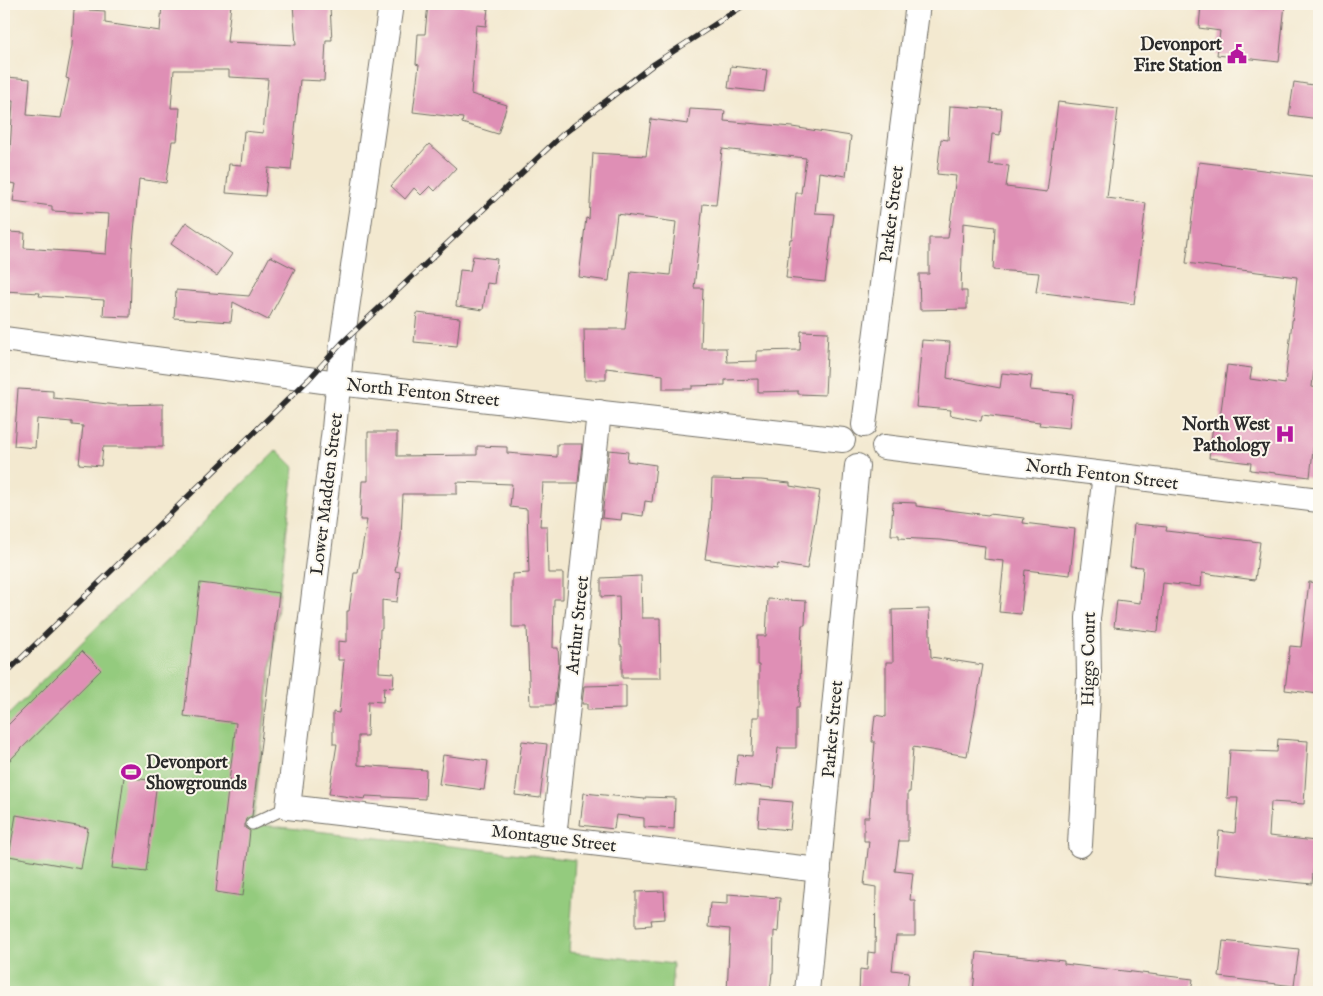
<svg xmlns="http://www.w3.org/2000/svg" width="1323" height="996" font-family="'IM FELL English',serif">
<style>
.green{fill:#94cb7e;stroke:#607b54}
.building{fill:#df8fb5}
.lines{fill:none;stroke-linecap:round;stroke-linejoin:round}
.service-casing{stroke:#716e65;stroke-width:13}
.minor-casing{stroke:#716e65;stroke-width:26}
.service{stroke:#fff;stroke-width:11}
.minor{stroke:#fff;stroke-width:24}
.rail-casing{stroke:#2b2b2b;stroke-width:5.5}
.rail{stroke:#fbf7ec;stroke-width:4;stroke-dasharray:11;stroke-linecap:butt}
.labels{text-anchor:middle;stroke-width:4;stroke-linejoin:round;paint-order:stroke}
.poi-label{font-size:18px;font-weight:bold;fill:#2b2b2b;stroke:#fbf7ec;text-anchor:end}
.street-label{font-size:18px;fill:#2b2b2b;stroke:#fbf7ec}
</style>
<rect width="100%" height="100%" fill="#fbf7ec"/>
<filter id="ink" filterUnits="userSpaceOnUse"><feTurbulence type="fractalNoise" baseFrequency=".02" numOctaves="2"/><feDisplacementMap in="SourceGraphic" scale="10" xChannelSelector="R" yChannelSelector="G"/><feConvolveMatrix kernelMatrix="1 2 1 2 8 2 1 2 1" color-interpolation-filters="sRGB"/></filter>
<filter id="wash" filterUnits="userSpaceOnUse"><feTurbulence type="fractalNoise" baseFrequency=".0096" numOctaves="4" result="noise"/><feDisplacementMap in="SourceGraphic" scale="20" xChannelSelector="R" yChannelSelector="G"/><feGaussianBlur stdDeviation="1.12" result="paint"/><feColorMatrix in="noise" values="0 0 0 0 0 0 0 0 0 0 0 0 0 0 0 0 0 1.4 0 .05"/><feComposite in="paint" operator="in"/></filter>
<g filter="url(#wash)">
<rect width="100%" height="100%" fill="#f3e9d0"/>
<!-- green -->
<path class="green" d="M277,450L294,467L253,824L575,860L569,952L673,964L671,992H4V719Z"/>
<g id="blocks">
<!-- building -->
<g class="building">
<path d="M162,4H231L227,42L296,45L293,4H318V7H330L332,40H326L324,81L300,80L291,170L268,168L265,196L226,193L229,164L241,165L244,131L263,133L268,79L229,77V70H174L171,108H180L177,141H172L166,183L139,179L132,253L130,317L103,316L104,300L39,296L40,293L4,291V251H8L9,232L25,233L24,248L106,254L109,214L52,211V206L13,201L16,184L4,182V166H9L13,101H4L6,77L30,79L27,115L61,118L69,79L66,78L72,46L74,9L105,11V23L160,31Z"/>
<path d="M428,4H457V5L488,8L486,26L476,25L471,94L507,105L498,134L462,123L463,118L413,112L419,65L416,64L418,34H425Z"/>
<path d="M1201,4H1285L1279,62L1217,55L1220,31L1199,28Z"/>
<path d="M731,66L767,70L764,92L728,88Z"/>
<path d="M1294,82L1319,86V119L1289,115Z"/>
<path d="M1058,102L1118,109L1107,198L1146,203L1134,304L1036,292L1039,273L993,270L995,227L963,223L961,291H967V309L920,310L919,274H929V238H948L956,176L937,174L941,139L948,140L950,106L1002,109L1000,135L992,134L989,164L1009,166L1006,187L1047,192Z"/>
<path d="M690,109L725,111L724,121L792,127L851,136L846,176L819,172L815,213L834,214L825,282L786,278L790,239H792L796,193H801L806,158L722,149L716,205L703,204L694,288H703L701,348H726L727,362L757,361V351L800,350L801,331L828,332L825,395L798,394V391L758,392V379L725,380V385L692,386V389H663V375L606,368V380H585L584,329H625L631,271L670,275L676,222L617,214L609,281L579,277L586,218L589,219L593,153L646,156L651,119L688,124Z"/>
<path d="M429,144L456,168L435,191L430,186L421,195L414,188L405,199L391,186Z"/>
<path d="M1199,162L1319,177V353L1316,352L1312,387L1319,388V398L1310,477L1250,470L1251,463L1209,458L1213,425L1219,426L1227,365L1252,368L1250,379L1285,384L1297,277L1186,263Z"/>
<path d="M186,222L232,254L217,276L171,244Z"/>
<path d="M270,256L295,269L268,320L233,302L231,322L174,318L176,290L249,296Z"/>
<path d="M473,256L497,259L494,284L487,283L483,310L456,306L460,270L470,271Z"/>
<path d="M417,313L460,318L457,346L414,342Z"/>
<path d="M922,340L950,342L947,378L1000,388L1002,373L1032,376L1030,390L1073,394L1069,428L1039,425L1040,422L982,415L981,421L950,415L951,410L916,407Z"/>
<path d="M18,389L53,391V398L117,405L163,404V447H103L101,466L79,464L83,426L72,425V422L37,419L35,448L14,446Z"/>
<path d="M368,432H397V456L477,455V446L507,447V453L557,457V444H582L578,483H543L540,526H547L548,573H563V599H554L553,648H558L559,664L554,705H530L527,627H512V574L529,573L527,509L510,507L512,484L457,482V494H403L401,536L395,571L400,572L397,602L382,600V629H380L379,672L394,673L393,688L384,687L383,702L368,701L367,736H358V765L426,770L425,799L366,796L365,799L329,794L337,744H333V712L339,713L344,660H338V641L347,642V611H349L354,573H358L367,520H360L362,481H368Z"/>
<path d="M609,450L628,452L627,461L656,465L652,502L645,501L643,516L622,513L621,520L602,518Z"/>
<path d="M712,479L761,480L790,483V486L820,491L807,569L778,564L777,569L705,559L710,522Z"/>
<path d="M893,502L916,503V506L988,515L989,514L1024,518L1023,523L1075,529L1070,575L1025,570L1021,614L999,612L1004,561L984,559L985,546L940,540L899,538V535H891Z"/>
<path d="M1134,524L1167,527L1166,531L1260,542L1255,580L1202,573L1201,587L1163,583L1158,632L1114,627L1117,600L1140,603L1143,567L1130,566Z"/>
<path d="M641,576L642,618H660L661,678H622V646H620L619,596L601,597V578Z"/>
<path d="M1309,582L1319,583V694L1285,690L1290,646L1301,647Z"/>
<path d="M200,583L279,593L252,816L246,819L245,823V828L250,831L243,896L216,892L236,723L184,716Z"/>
<path d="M768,599L806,601L805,625H802L799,708H796V748H778L774,788L735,784L738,755L752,756L753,717H759V665H757V636H766Z"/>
<path d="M929,609L931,657L983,665L976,706L967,756L913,747L910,792H908V841H899L895,871L913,873L910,900H915V936H896L892,970L909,972L907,992H859L860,969L867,970L868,952L875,953L876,887L864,885L869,841H864V817H869L875,742H872L875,715L886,717V662H893L892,610Z"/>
<path d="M82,651L101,670L4,766V729Z"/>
<path d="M626,685V709L587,710V704H582L584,686Z"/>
<path d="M1278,739L1308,741L1304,804L1271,802L1269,836L1316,841L1312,884L1215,874L1219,831L1235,833L1238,798H1227L1230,750L1277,752Z"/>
<path d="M522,741L547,744L540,798L515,795Z"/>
<path d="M443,755L488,761L484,790L439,784Z"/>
<path d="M124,777L157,781L146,872L112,868Z"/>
<path d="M584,793L645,799V797L675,798L674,829L644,827V818L616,815L614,829L580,825Z"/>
<path d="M760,799L793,802L790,830L758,827Z"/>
<path d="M16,815L88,828L81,869L9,856Z"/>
<path d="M664,891L665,919L651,920L652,925L636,926V892Z"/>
<path d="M728,894L780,898L778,932L774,931L773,973H772L770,992H727L730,929L708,927L710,903L728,904Z"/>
<path d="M1223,941L1299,949L1294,986L1219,977Z"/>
<path d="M977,952L1064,961V964L1193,979L1191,992H973Z"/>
</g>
</g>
</g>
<g filter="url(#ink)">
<use href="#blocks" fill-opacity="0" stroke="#716e65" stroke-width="1"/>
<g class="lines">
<defs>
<path id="service" d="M252,824L288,807"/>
<g id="minor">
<path d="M391,4L342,343L334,429L288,807L819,870"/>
<path d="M4,339L338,383L843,440"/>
<path d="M864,425L918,4"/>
<path d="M884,447L1319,500"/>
<path d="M554,838L599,412"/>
<path d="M1080,845L1089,678L1088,618L1105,474"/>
<path d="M807,992L857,466"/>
</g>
</defs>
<!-- service casing -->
<use href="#service" class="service-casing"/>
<!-- minor casing -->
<use href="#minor" class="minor-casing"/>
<!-- service -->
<use href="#service" class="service"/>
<!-- minor -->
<use href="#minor" class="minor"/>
<defs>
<path id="rail" d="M4,675L309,379L342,343L562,135L654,64L746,4"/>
</defs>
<!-- rail casing -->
<use href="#rail" class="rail-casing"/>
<!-- rail -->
<use href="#rail" class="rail"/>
</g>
</g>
<!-- icons -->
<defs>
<symbol id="civic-bare" viewBox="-9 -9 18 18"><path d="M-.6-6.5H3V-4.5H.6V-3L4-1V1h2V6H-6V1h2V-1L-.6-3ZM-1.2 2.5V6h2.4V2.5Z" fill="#b5179e" stroke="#fbf7ec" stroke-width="2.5" paint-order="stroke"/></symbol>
<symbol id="hospital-bare" viewBox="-9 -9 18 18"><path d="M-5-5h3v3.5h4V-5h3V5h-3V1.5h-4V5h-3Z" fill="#b5179e" stroke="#fbf7ec" stroke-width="2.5" paint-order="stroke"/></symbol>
<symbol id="stadium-bare" viewBox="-9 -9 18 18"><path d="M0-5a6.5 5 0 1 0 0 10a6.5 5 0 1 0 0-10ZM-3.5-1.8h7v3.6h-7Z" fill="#b5179e" stroke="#fbf7ec" stroke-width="2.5" paint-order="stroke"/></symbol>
</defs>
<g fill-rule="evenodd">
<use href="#civic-bare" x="1223" y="40" width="28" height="28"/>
<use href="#hospital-bare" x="1271" y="420" width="28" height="28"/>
<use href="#stadium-bare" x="117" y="758" width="28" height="28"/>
</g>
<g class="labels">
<!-- poi labels -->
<g class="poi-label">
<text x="1222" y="50">Devonport<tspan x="1222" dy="21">Fire Station</tspan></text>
<text x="1270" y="430">North West<tspan x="1270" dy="21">Pathology</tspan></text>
<text x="146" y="768" text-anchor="start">Devonport<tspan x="146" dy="21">Showgrounds</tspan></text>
</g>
<!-- street labels -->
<g class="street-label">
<text transform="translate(891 214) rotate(-83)" y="6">Parker Street</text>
<text transform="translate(423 392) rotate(6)" y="6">North Fenton Street</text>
<text transform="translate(1102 474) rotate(7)" y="6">North Fenton Street</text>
<text transform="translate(326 494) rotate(-83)" y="6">Lower Madden Street</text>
<text transform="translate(577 625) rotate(-84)" y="6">Arthur Street</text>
<text transform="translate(1088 659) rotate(-89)" y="6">Higgs Court</text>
<text transform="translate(832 729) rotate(-85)" y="6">Parker Street</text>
<text transform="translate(554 838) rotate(7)" y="6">Montague Street</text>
</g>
</g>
<!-- margin -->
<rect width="1323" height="996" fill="none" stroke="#fbf7ec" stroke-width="20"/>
</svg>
